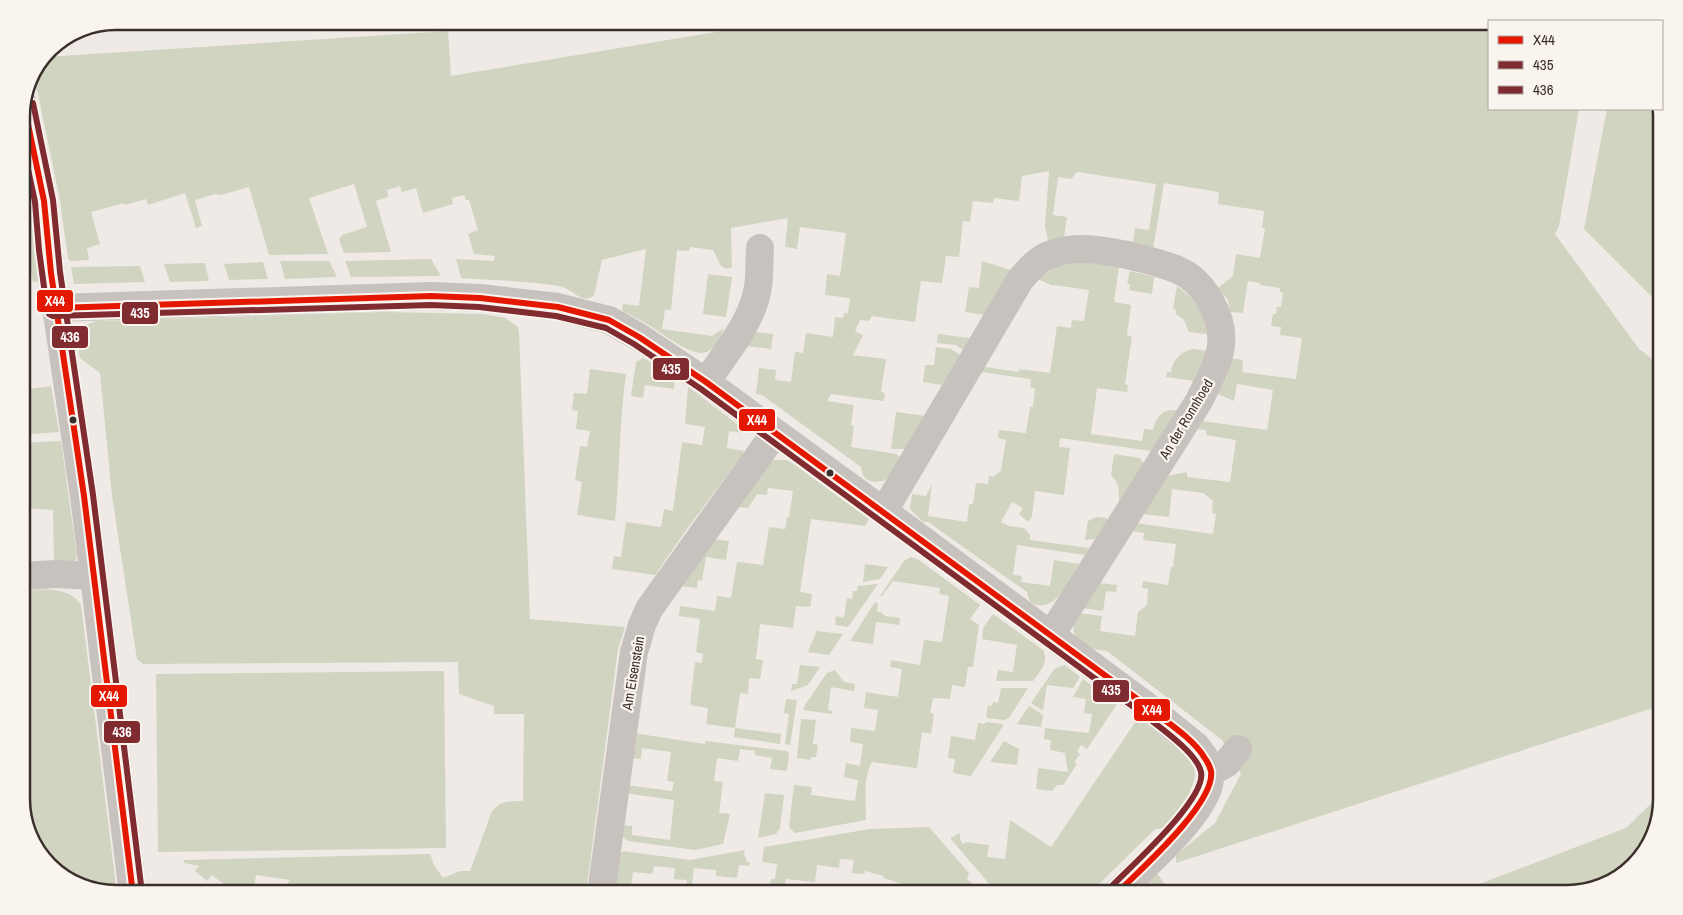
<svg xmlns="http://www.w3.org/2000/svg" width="1683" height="915" font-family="'Archivo Narrow',sans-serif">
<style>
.green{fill:#d1d4c0}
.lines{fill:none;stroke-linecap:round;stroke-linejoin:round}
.minor{stroke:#c8c2be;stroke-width:28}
.bus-1-casing{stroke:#faf4ee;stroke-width:10}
.bus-2-casing{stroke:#faf4ee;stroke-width:10}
.bus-3-casing{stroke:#faf4ee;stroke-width:10}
.bus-1{stroke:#e41700;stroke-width:6}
.bus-2{stroke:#7f2b30;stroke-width:6}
.bus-3{stroke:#7f2b30;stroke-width:6}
.bus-dot{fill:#3a2f2b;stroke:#faf4ee;stroke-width:2}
.labels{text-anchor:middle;stroke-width:4.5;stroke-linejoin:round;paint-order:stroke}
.street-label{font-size:14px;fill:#3a2f2b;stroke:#faf4ee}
.rim{fill:none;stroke:#3a2f2b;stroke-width:2.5}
.line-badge{stroke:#faf4ee;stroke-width:2}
.badge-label{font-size:14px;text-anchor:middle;font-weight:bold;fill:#fff}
</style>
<rect width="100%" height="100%" fill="#efeae5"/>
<!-- green -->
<g class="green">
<path d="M782,21H1489V109H1579L1559,226L1555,234L1639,349L1662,366V705L1176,863V855L1215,823L1241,774L1222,740L1107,651C1092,650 1070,643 1074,623C1075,620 1078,616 1079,613L1102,616L1100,631L1135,636L1138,612L1147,605L1148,589L1142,588L1143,581L1168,585L1171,567H1173L1176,544L1143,540L1144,533L1131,531L1136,523L1213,534L1216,514L1212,513L1213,501L1203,493L1172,489L1169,517L1142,514L1167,476L1187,472V477L1230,482L1236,440L1206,435V430L1198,429L1202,421L1267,430L1273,390L1237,384L1234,401L1218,394L1227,376L1231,358L1243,360L1242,372L1296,379L1302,338L1280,335L1281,327L1271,326L1273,314H1276L1277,307H1281L1283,293L1280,292V288L1260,285V283L1248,281L1243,313L1230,312L1228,300L1218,288L1233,276L1236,254L1260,258L1265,228H1262L1264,211L1218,204L1219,192L1164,183L1153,249L1133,244L1135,228L1149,230L1156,184L1077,172L1071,179L1058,177L1053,215L1067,217L1064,237L1048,241L1045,226L1049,171L1022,176L1019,201L994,198L993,203L973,201L970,222L963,221L959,257L946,256L942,283L921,281L915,322L872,316L869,321L860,320L855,331L863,335L853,355L886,359L881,391L885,394L884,401L831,394L827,401L854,405L851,425L854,426L851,447L897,454L901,459L888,478L883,481L874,482L868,480L863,476L861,467L762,395L756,394L759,368L776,370L775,380L791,382L795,352L803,353L806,333L833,337L835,317L843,318L844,313H848L850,298L825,295L827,274L840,276L846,233L800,227L797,249L785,247L788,218L731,228L732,267L727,269L721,266L713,250L690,247L689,251L677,250L671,310H665L662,329L712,336L724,328C722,337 713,353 702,353C688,354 659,331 647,324C639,319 630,315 622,311L623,304L639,306L646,249L602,260L594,295C582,306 571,287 559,286C527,281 494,280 461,278L456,259L494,261L495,256L474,254L468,234L478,230L469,200H466L464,195L452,198L453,204L423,213L416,188L402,192L400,186L387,190L388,197L376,201L391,252L344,253L339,239L342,235L367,227L354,184L309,198L328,254L269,255L249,187L221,195L216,194L195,200L202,226L196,228L185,193L148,205L146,199L125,205L124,203L91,212L100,244L87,248L89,260L71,261L68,259L60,200L35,80L45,57L448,31L451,76Z"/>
<path d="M1607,109L1662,110V307L1584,229Z"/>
<path d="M21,139L44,281L33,282L21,215Z"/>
<path d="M431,259L441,276L351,277L345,261Z"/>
<path d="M280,261H329L337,277L285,279Z"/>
<path d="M982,261L1011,270L984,315L965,312L969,287L979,288Z"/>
<path d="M263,262L268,279L229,280L224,264Z"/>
<path d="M1074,262L1103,264L1119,267L1114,302L1131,305L1127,335L1132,337L1125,384L1128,385L1127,392L1097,388L1091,434L1142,441L1144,429L1153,430C1156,417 1164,407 1177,411L1152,451L1060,438L1059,447L1070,448L1064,495L1035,491L1032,516L1028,522L1019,514L1023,508L1012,502L1001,522L1009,526L1024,528L1030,535V540L1089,548L1085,555L1017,545L1013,575L1022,576L1021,582L1050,586L1054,560L1079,564C1069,580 1054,617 1030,602L1027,592L928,522H923L910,509L912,494L926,496L932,484L928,516L967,522L969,504H973L976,483L988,484L989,476L993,477L1001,471L1006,440L998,438L999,430L1026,433L1030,407H1033L1035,389L1030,387L1031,379L981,372L985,367L1019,372V369L1050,373L1057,326L1071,328L1072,320L1084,321L1089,290L1054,285L1053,286L1038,279L1056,267Z"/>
<path d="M205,263L209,281L170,282L164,264Z"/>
<path d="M140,266L145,282L74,284L71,267Z"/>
<path d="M1130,271L1154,277L1152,294L1129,290L1130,284H1127Z"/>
<path d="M708,274L732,277L726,317L703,314Z"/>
<path d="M1177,286C1193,298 1206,313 1207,334L1189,332L1184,320L1176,314V310L1173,309Z"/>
<path d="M383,312L483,314L505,318L517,326L519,332L530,619L625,627L618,649L586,894H279L290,880L256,875L253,894H222L221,893L226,886L212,875L207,881L195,871L199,866L184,863V860L430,854L434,865L443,878L460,871H470L492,811C503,799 508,802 523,801L524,714H494V706L459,694L458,662L143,664L137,659L112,496L100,373L80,358C77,338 73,327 97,321Z"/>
<path d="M755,332L773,334L771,349L747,346Z"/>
<path d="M938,334L970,338L963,350L956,345L937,343Z"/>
<path d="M936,347L951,349L960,355L942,385L923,382L925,365H934Z"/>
<path d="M1194,349L1206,351L1200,370L1195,381L1166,377L1167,372H1171C1172,361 1182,350 1194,349Z"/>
<path d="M643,358L675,377L674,389L645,385L643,398L631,396L636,362Z"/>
<path d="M590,369L626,374C619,423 620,472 615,521L577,515L582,482L575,480L580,446L587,447L590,431L576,429L578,411L572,410L574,393L587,394Z"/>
<path d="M51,386L59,432L21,435V390Z"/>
<path d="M688,387L741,427L744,433L729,431L727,448L744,451L741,457L686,530L655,575L612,569L614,556L621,557L626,522L661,527L664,509L673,511L682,442L702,445L705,427L685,424Z"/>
<path d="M896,412L926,416L907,449H891Z"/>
<path d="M61,441L77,556L75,562H54L53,510L21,508V443Z"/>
<path d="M1114,454L1140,458L1144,464L1119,503C1119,491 1120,484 1111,475Z"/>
<path d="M773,460H787L792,463L869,519L865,526L811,519L800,592L812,594L810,607L796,606L793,628L760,624L756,659L763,660L760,679L749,678L748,694L740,693L735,728L781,734L780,744L734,737L735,728L706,724L708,708L690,705L695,662L702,663L703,654L696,652L700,619L679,616L680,606L715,611L717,596L731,598L737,562L763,565L769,527L785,529L787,517H789L793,491L768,488L767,495L757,494L748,508L737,507L769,463Z"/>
<path d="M1096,517L1106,518L1108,520L1095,539L1085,540L1088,521Z"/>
<path d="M713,539L729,541L726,560L706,557L702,581L698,580L697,588L680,586Z"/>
<path d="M911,557L919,560L980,605L970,619L979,625L973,667H968L965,687L952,685L950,699L933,698L930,713L934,714L931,734L922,732L917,768L872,762C863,776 866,803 866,820L795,833L789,827L794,785L812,787L811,795L855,801L858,780L844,777L846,763L860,766L863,744L850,742L851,728L875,731L878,710L864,708L866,692L898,697L902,669L890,667L891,660L920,665L924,640L942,642L949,596L939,594L940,588L893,581L882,596H880L904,561Z"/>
<path d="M865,564L888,567L880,579L863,582Z"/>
<path d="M1099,583L1117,585L1116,592L1106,591L1103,611L1082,608Z"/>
<path d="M878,584L848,627L835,625L836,616L844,618L847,598L852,599L853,591H857L858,586Z"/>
<path d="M21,590C42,590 69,585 81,605L117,894L69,881L34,847L21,805Z"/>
<path d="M875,602L878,604L877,612H881L885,616L900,618L899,625L876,622L873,644L850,641Z"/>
<path d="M993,614L1043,650C1050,662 1039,672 1033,681H996L998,670L1013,672L1017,645L982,639L983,628Z"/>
<path d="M816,631L843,634L829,655L808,652C810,644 815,639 816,631Z"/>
<path d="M800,665L820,667L808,685L791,691L792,684H797Z"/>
<path d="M1065,665L1080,677L1073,688L1047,685L1043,711L1031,703L1055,668Z"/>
<path d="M835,670L844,682L855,684L854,691L831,687L828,710L833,711L832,714L803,710L805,705L827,673Z"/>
<path d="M444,671L446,848L158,852L156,674Z"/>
<path d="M1083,679L1117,704L1087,749L1081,745L1077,751L1080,754L1074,762L1077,764L1063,785H1057L1052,791L1036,789L1038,768L1068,772L1065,753L1050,750L1051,740L1044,739L1045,728L1089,733L1092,714L1084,713L1086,699L1073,697Z"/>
<path d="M1001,688H1028L1009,718L1004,720L987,718L986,716L988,705L992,706L993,702L998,703Z"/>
<path d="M786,699L797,700L790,745L785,744L789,714L784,713Z"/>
<path d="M1029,706L1043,715L1041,727L1017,724Z"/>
<path d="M1138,718L1188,758C1191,764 1195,769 1195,776C1193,789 1175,824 1163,828C1160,829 1157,829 1155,829L1089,894H998L950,838L960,833V839L963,844L966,842L989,845L987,857L1005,859L1010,820L1051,847Z"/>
<path d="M801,719L816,720L813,744L818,745L816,757H811L810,760L797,758Z"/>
<path d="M987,722L1003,724V726L971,776L953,773L955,759L948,758L951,736L975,740L978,723L984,724Z"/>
<path d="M633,733L705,744V741L787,751L789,754L787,771L770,769L772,758L755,755V751L740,749L738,761L717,758L714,781L723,782L719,813L730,814L723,844L695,850L628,841L622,837L620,825L632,826V835L670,840L674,800L624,793L626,785L672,791L674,782L667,781L671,752L642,748L641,759L629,758Z"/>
<path d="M1004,741L1019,749L1017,765L990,762Z"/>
<path d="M765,793L784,795L780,828L776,834L758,838Z"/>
<path d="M1662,793V800L1649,846L1615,881L1568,894H1453L1626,828Z"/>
<path d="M929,827L969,873L967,879L975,886L978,883L987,894H907L909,886L883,878L884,876L865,871L864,874L852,873L854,860L840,859L839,868L817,865L815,882L786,879L784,894H758L759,889L769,890L771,879H775L777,864L762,862L764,847L870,829Z"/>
<path d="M745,850L744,854L747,862H750L749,866L739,865L737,878L716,876V870L694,868L691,894H686L687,880L674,879L675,868L654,866L652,874L633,872L630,894H613L618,855L623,851L690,860Z"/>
<path d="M1154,869L1169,890L1164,894H1130Z"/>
</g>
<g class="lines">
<!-- minor -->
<g class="minor">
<path d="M24,105L44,201L51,273L84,496L133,894"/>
<path d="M56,308L431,296L480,298L558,307L609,320L639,337L706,382L916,535L1144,704L1196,746L1205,758L1211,772"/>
<path d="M706,382C725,354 753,321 758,287C760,275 759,261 760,248"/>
<path d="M884,511L1020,280C1029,269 1039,258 1052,254C1077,245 1102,250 1127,255C1144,259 1162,263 1178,270C1204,281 1224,317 1221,345C1219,364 1207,384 1199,401L1051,635"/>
<path d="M21,576L56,574L93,576"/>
<path d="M1211,772L1226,764L1238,749"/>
<path d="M601,894L634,652L642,625L649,609L775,433"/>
<path d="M1116,894C1142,868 1197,822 1208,788C1210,783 1210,777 1211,772"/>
</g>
<defs>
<g id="bus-1">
<path d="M24,105L44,201L51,273L84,496L133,894"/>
<path d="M56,308L431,296L480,298L558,307L609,320L639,337L706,382L1144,704C1162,719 1193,738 1204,757C1207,761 1210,767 1211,771C1216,803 1139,871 1116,894"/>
</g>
<path id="bus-2" d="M21,136L35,202L39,250L47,309L49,314L53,316L431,305L479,307L556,316L606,328L634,344L701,389L1139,711C1155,724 1197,752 1201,772C1207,799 1129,868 1110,888"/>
<path id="bus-3" d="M33,103L53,200L60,272L93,495L142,893"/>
</defs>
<!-- bus-1 casing -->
<use href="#bus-1" class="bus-1-casing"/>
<!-- bus-2 casing -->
<use href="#bus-2" class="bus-2-casing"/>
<!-- bus-3 casing -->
<use href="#bus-3" class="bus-3-casing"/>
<!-- bus-1 -->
<use href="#bus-1" class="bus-1"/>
<!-- bus-2 -->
<use href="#bus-2" class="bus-2"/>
<!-- bus-3 -->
<use href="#bus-3" class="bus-3"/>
</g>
<!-- markers -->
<g class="bus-dot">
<circle cx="73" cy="420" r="4.5"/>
<circle cx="830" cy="473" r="4.5"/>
</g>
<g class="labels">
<!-- street labels -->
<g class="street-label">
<text transform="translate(1186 419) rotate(-59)" y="5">An der Ronnhoed</text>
<text transform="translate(633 673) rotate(-80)" y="5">Am Eisenstein</text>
</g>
</g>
<!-- crop -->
<path d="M0 0H1683V915H0ZM116 30H1567A86 86 0 0 1 1653 116V799A86 86 0 0 1 1567 885H116A86 86 0 0 1 30 799V116A86 86 0 0 1 116 30Z" fill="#faf4ee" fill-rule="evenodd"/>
<path class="rim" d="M116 30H1567A86 86 0 0 1 1653 116V799A86 86 0 0 1 1567 885H116A86 86 0 0 1 30 799V116A86 86 0 0 1 116 30Z"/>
<g class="line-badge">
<rect x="36" y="289" width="38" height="24" rx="5" fill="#e41700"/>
<rect x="121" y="301" width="38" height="24" rx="5" fill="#7f2b30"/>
<rect x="51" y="325" width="38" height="24" rx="5" fill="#7f2b30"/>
<rect x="652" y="357" width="38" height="24" rx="5" fill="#7f2b30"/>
<rect x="738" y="408" width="38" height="24" rx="5" fill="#e41700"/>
<rect x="1092" y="679" width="38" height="24" rx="5" fill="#7f2b30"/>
<rect x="90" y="684" width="38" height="24" rx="5" fill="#e41700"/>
<rect x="1133" y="698" width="38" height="24" rx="5" fill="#e41700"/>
<rect x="103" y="720" width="38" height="24" rx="5" fill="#7f2b30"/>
</g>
<g class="badge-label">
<text x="55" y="306">X44</text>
<text x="140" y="318">435</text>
<text x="70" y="342">436</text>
<text x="671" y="374">435</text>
<text x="757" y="425">X44</text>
<text x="1111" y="695">435</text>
<text x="109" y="701">X44</text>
<text x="1152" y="715">X44</text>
<text x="122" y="737">436</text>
</g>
<!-- legend -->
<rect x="1488" y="20" width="175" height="90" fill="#faf4ee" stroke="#ada5a0"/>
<rect x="1498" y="36" width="25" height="8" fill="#e41700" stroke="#ada5a0"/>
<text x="1533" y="45" font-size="15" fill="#3a2f2b">X44</text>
<rect x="1498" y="61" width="25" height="8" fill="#7f2b30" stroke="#ada5a0"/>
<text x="1533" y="70" font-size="15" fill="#3a2f2b">435</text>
<rect x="1498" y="86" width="25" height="8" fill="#7f2b30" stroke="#ada5a0"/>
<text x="1533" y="95" font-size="15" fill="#3a2f2b">436</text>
</svg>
